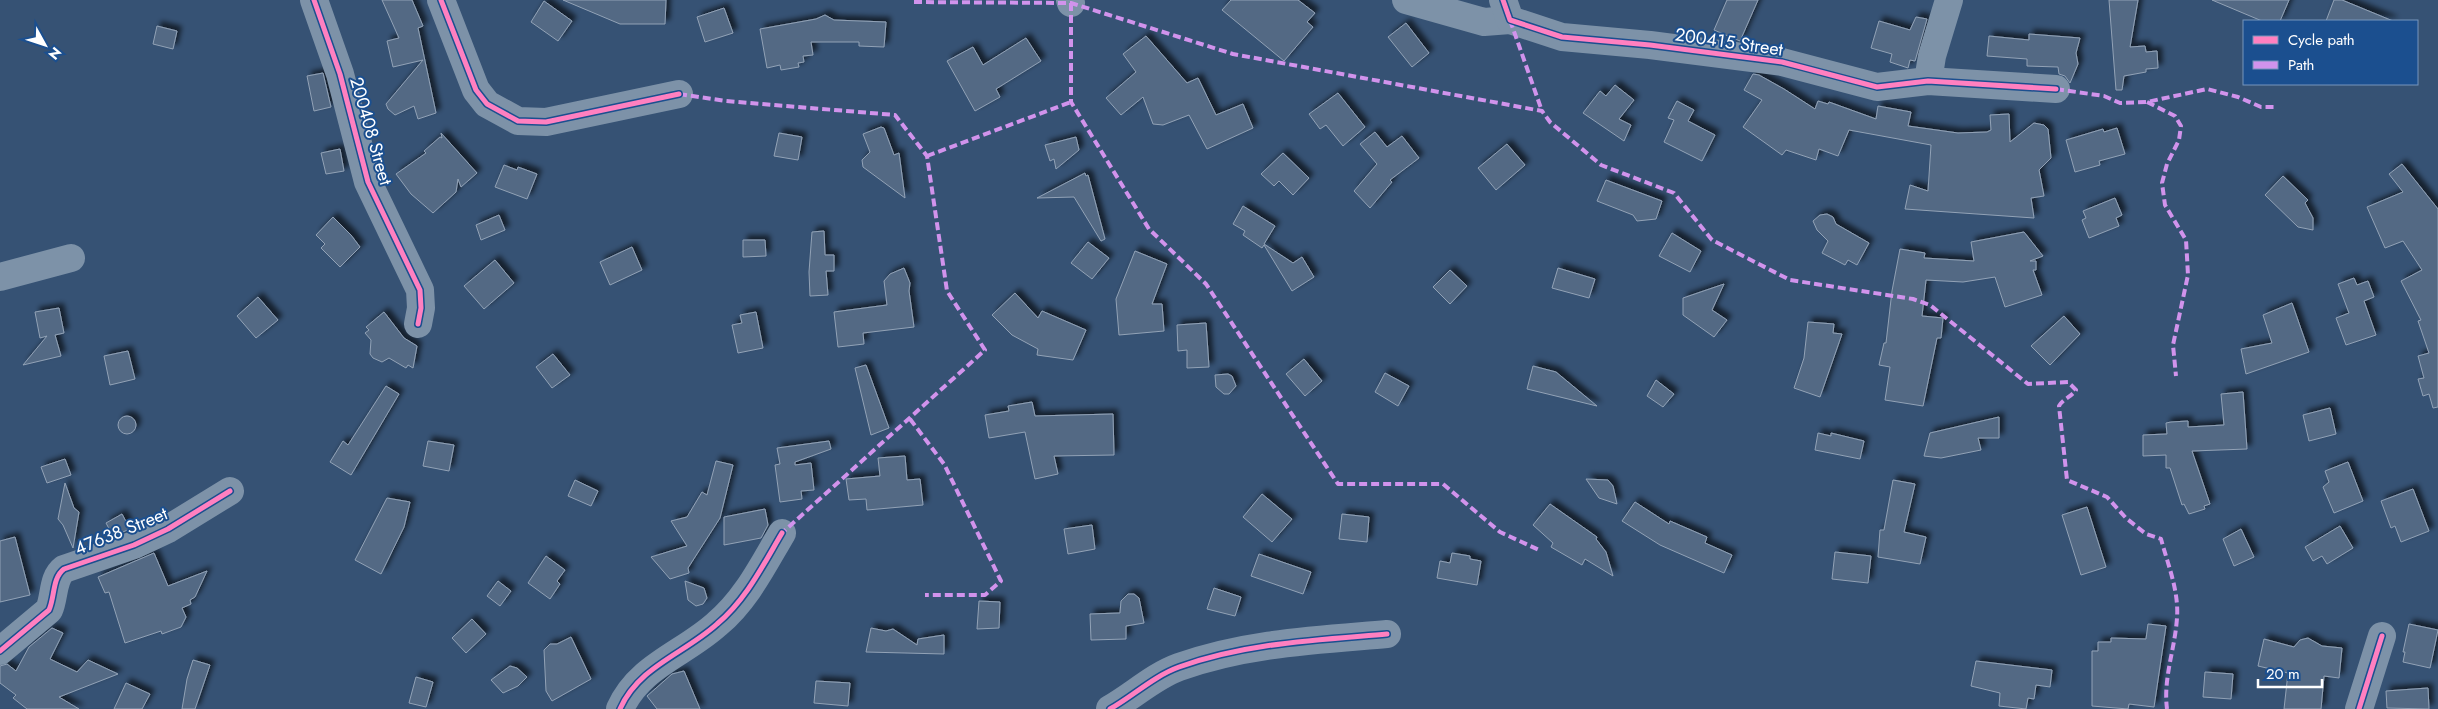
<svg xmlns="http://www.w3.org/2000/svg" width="2438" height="709" font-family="Jost,sans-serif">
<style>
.building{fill:#526984;stroke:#92a2b6;filter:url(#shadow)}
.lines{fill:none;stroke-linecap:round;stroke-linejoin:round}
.minor{stroke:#7d92a8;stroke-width:28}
.quiet{stroke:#d193ec;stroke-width:4;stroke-dasharray:8 4;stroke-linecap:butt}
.cycleway-casing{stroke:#1b4f8f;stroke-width:8}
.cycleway{stroke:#ff80c0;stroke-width:5}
.labels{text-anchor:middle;stroke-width:4;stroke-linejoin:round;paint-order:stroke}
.street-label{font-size:18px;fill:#fff;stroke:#1b4f8f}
</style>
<defs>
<filter id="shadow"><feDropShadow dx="4.5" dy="-4.5" stdDeviation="2.5" flood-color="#0009"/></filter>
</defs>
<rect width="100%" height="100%" fill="#365274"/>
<!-- building -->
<g class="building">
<path d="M382,0H412L423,26L418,28L436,113L418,119L414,106L395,115L388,109L386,104L423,60L393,67L387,41L399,38Z"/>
<path d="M563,0H666L665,24H620Z"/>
<path d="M1231,0H1298L1315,13L1307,22L1313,27L1284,61L1222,10Z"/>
<path d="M1727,0H1758L1740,41L1714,30Z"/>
<path d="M2109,0H2138L2130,47L2145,46L2146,52L2157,51L2158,68L2146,69V72L2124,76L2122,90H2116Z"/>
<path d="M2212,0H2289L2280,21H2262Z"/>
<path d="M2334,0H2342L2393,21H2326Z"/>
<path d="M544,1L572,21L558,41L531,22Z"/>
<path d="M724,8L733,33L705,42L697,17Z"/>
<path d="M825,15L834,20L886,22L884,47L859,46V42H811L813,55L803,56L804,62L798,63L799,67L781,70L780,65L767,68L760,29L816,19Z"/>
<path d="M1916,17L1927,19L1915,61L1910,60L1908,68L1890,62L1892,54L1871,48L1879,21L1910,30Z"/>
<path d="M1406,23L1429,53L1412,67L1388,37Z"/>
<path d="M157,26L177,31L173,49L153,44Z"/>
<path d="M2029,34L2080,38L2076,53L2078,64L2070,83L2065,76L2059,74L2058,67L2027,66V59L1987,56L1989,36L2029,40Z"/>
<path d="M1146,36L1187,83L1198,78L1216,115L1243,104L1253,128L1207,149L1189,115L1163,125L1153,124L1143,97L1121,115L1106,98L1136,72L1123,54Z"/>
<path d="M1026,38L1041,61L996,89L1000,97L975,111L947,61L973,47L983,65Z"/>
<path d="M323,73L331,107L314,111L307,76Z"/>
<path d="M1753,74L1759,75L1784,89L1815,109L1818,101L1828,104L1829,102L1876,119L1878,106L1911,112L1908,126L1958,133L1987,132L1991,130L1990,115L2009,114L2010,142L2034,123L2044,125L2048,129L2051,158L2039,170L2044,196L2031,198L2034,218L1905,209L1910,185L1928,191L1931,145L1849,130L1838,156L1819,149L1816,160L1786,150L1782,155L1743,127L1762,100L1744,90Z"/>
<path d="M1615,85L1634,100L1619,119L1631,125L1624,141L1583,113L1600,91L1606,96Z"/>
<path d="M1338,93L1365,127L1343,146L1326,125L1320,129L1309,114Z"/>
<path d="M1677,101L1694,110L1688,121L1715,135L1702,161L1664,142L1674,120L1668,118Z"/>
<path d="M881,127L884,128L894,155L899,153L905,198L863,167L862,160L870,152L863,134Z"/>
<path d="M2117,128L2125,154L2099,161L2100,165L2075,172L2066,140L2103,129L2104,132Z"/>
<path d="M1375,132L1387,147L1402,136L1419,158L1390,180L1392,182L1370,208L1354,191L1377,164L1360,144Z"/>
<path d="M441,133L477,173L461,187L458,179L456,192L433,213L411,194L396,174L426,153L424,151L440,137L442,138Z"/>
<path d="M779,133L802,137L798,160L774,156Z"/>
<path d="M1076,137L1079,150L1056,169L1054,159L1050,161L1045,145Z"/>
<path d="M1507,144L1525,165L1496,190L1478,168Z"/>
<path d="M340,149L344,171L326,174L321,153Z"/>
<path d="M1283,153L1309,178L1293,195L1279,181L1274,186L1261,174Z"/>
<path d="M2402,164L2438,209V407L2433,408L2429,394L2423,396L2418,379L2424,378L2418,356L2429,353L2418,321L2421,320L2401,281L2422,270L2403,241L2385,248L2367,207L2403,192L2389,174Z"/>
<path d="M504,165L517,170L518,167L537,174L527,199L495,187Z"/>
<path d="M1085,173L1086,176L1088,175L1105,239L1101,241L1074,197L1037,198Z"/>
<path d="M2283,176L2308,200L2305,203L2313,218V230L2298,227L2265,195Z"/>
<path d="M1606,180L1662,201L1656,219L1637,221L1633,215L1597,201Z"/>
<path d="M2115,198L2122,215L2116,218L2119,226L2089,238L2082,220L2086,218L2083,211Z"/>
<path d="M1243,206L1275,226L1264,244L1293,263L1302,257L1314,277L1292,291L1264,245L1262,248L1243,235L1245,231L1233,224Z"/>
<path d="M1827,214L1833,217L1836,224L1869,243L1857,265L1848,260L1845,265L1822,253L1828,241L1817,230L1813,221L1820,215Z"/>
<path d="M499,215L505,230L481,240L476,225Z"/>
<path d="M333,217L351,235L360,247L340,267L321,248L325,244L316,235Z"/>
<path d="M824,231L825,255H834V271H826L828,295L810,296L809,272L812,232Z"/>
<path d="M2024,232L2043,256L2030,261H2036V270H2033L2042,295L2005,307L1995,277L1963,282L1926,280L1922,316L1943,318L1941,338H1937L1923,406L1885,400L1890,367L1879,365L1884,343H1886L1892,291L1900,249L1925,253L1924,258L1974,261L1971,242Z"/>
<path d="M1672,233L1701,251L1690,272L1659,256Z"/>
<path d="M743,240H765L766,256L743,257Z"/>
<path d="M1088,242L1109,258L1092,279L1071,263Z"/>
<path d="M632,247L642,270L610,285L600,262Z"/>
<path d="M1135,251L1167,264L1152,304H1162L1164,331L1119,335L1116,299Z"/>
<path d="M495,260L514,283L484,309L464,286Z"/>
<path d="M904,268L910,283L909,291L914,327L863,333L864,344L838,347L834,312L887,305L884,281L890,274Z"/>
<path d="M1558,268L1595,279L1589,298L1552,288Z"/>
<path d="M1450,270L1467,286L1450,304L1433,287Z"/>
<path d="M2354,278L2357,285L2368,281L2374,297L2364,301L2376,335L2346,345L2336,318L2349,313L2338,284Z"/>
<path d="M1724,284L1712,310L1727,320L1714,337L1683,315V298Z"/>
<path d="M1015,293L1038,318L1042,311L1086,330L1073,360L1037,355L1038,349L1012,335L992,315Z"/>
<path d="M258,297L278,320L256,338L237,316Z"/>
<path d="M2292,303L2309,352L2246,374L2241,349L2272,343L2263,315Z"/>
<path d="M59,308L64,333L55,335L61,356L23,365L47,336L40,338L35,312Z"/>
<path d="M384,312L404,338L417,346L413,368L408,365L406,368L389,358L382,362L373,358L370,354L371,340L365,333L369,330L366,327Z"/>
<path d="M756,312L763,348L738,353L732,325L742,323L740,315Z"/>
<path d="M2064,316L2080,334L2050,365L2031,346Z"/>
<path d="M1808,322L1834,324L1833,333L1842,334L1820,397L1794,388L1804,358Z"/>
<path d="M1206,323L1209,367L1187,368V350L1178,351L1177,325Z"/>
<path d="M128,351L135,379L110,385L104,356Z"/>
<path d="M553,354L570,375L552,388L536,367Z"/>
<path d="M1304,359L1322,381L1305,396L1286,374Z"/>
<path d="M866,365L889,428L871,435L855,368Z"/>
<path d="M1533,366L1556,372L1597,406L1527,389Z"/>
<path d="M1385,373L1409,386L1398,406L1375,392Z"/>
<path d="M1228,374L1232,376L1236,386L1229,394H1224L1216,387L1215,375Z"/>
<path d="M1656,380L1674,394L1663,407L1647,396Z"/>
<path d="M386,386L399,394L351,475L330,462L343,441L348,445Z"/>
<path d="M2243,392L2247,449L2192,451L2210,504L2204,506L2205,509L2189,514L2184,504L2182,505L2170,468H2166V455L2143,456V435L2167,434L2166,423L2171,422L2188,421V427L2224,425L2221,394Z"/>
<path d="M1032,402L1035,416L1113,414L1114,455L1054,456L1058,474L1035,479L1025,432L989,438L985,415L1009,411L1008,406Z"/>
<path d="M2330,408L2336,434L2309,441L2303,415Z"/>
<circle cx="127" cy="425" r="9"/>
<path d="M1999,417V438H1978L1981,450L1941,458L1924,456L1930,433Z"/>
<path d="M1818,433L1831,436V433L1864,441L1860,459L1815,450Z"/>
<path d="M428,441L454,445L449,471L423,466Z"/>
<path d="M829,441L831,449L795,462V465L811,463L814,490L801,491L802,499L780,502L775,465L780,464L777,448Z"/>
<path d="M905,456L907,480L920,479L923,505L867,510L866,499L849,500L846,479L880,476L878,458Z"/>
<path d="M65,459L71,475L47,483L41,467Z"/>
<path d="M716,461L733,465L720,518L688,568L689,573L670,579L651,557L687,546L671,521L687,517L702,492L707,495Z"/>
<path d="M2348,462L2363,501L2334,513L2323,487L2329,482L2325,471Z"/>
<path d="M1586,479L1608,480L1613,486L1617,504L1599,498Z"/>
<path d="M575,480L598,491L591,506L568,496Z"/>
<path d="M1893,480L1915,484L1904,532L1926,537L1920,564L1878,557L1880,530H1884Z"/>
<path d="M65,483L74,508L79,512L73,548L63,525L58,519Z"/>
<path d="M2413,489L2429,531L2401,542L2395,526L2391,528L2381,501Z"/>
<path d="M1262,494L1292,519L1272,542L1243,517Z"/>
<path d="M387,498L410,502L404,527L381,574L355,560Z"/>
<path d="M1635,502L1669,524L1670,521L1707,537L1705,543L1732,555L1724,573L1660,545L1622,521Z"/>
<path d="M1550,504L1597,537L1596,539L1606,552L1613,576L1585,559L1582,565L1551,547L1553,543L1533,525Z"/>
<path d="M2087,507L2106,567L2081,575L2062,515Z"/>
<path d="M765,509L768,525L761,538L724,545V517Z"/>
<path d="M122,514L130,529L113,536L106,523Z"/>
<path d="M1342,514L1369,517L1367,542L1339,539Z"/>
<path d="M1092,525L1095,549L1068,554L1064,529Z"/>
<path d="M2340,526L2353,548L2327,564L2322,556L2313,561L2305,547Z"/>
<path d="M2241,529L2254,557L2234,566L2223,539Z"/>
<path d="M15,537L30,595L0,602V541Z"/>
<path d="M1835,552L1871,556L1868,583L1832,579Z"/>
<path d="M154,553L168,586L207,571L195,597L190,600L191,604L182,608L186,617L181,627L162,634L161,631L125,643L109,592L105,593L98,577Z"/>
<path d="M1452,553L1470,556V559L1481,561L1477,585L1437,578L1440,561L1450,563Z"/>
<path d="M1259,554L1311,572L1303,594L1251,576Z"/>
<path d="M546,556L565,570L557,581L560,584L550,599L528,583Z"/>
<path d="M498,581L511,591L500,606L487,596Z"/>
<path d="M685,581L704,588L707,598L703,604L696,606L688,600Z"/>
<path d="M1214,588L1241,597L1235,616L1207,609Z"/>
<path d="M1128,594H1134L1139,598L1144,623L1126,626V639L1091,640L1090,614L1120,613L1121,601Z"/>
<path d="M979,601L1000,602L999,628L977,629Z"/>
<path d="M472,619L486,634L466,653L452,638Z"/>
<path d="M2148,624L2166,626L2154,707L2129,704L2128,709L2092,706V651H2098V642H2111V638L2146,639Z"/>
<path d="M2409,624L2438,630L2430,668L2403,662L2405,652H2403Z"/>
<path d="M52,628L63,633L50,659L77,672L88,660L118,674L59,697L79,709H27L13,698L16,695L0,683V666L7,664L16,671L29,647Z"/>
<path d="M871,628L886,631L893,629L917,645L918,639L944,635V654L866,652Z"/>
<path d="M571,637L591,679L552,701L546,691L544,650L550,644H557Z"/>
<path d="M2308,638L2322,646L2342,648L2339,678L2324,676L2321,709H2284L2288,673L2258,666L2264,639L2294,647L2300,640Z"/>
<path d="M193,660L210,665L195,709H182L187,679Z"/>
<path d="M1976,661L2052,670L2050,687L2036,685L2034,699L2028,698L2026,709L1999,706L2000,693L1971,686Z"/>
<path d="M510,666L517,668L527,677L518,686L503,693L491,680Z"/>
<path d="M684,671L700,709H657L647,696L672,674Z"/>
<path d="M2205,672L2233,674L2231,699L2203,697Z"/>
<path d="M416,677L433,682L426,707L409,703Z"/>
<path d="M816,681L850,683L848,706L814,703Z"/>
<path d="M126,683L150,694L142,709H114Z"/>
<path d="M2428,688L2429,709L2387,708L2386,691Z"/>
</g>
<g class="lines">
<!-- minor -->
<g class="minor">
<path d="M314,0L340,74L368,182L420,290L421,308L418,324"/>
<path d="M441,0L476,90L487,104L518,121L546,122L679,94"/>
<path d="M1070,0L1071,3"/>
<path d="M1406,0L1484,22L1510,20"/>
<path d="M1503,0L1510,20L1562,37L1650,45L1782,62L1877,87L1928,81L2056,89"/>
<path d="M1928,81L1932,56L1949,0"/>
<path d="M0,277L71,258"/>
<path d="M0,651L49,610C55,597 52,578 64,569L134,545L168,529L230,491"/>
<path d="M620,709C639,666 684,654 717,624C746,600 763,565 782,533"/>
<path d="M1110,709C1133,696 1154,676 1179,667C1246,643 1317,640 1387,634"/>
<path d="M2359,709L2382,636"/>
</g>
<!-- quiet -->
<g class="quiet">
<path d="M914,2L1071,3L1233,54L1542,111L1550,122L1601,165L1674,193L1712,240L1790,280L1913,299L1930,305L2028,384L2068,382L2076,390C2071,397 2063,399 2059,406L2067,480L2107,497L2126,518L2146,534L2161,539C2168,565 2179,591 2177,618C2175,649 2163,678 2167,709"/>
<path d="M1071,3V102L1149,229L1206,284L1338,484H1443L1500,532L1539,550"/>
<path d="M1510,20L1542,111"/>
<path d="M2056,89L2104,96L2120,103L2147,102L2207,89L2238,97L2261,107H2277"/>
<path d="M679,94L726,101L895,115L927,156L947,291L985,350L782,533"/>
<path d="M2147,102L2175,116L2181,126L2179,140L2167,164L2162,183L2165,205L2186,240L2187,257L2188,275L2173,345L2176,376"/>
<path d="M927,156L1071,102"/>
<path d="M910,419L944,464L1001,581L985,595H925"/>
</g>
<defs>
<g id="cycleway">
<path d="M314,0L340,74L368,182L420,290L421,308L418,324"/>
<path d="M441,0L476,90L487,104L518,121L546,122L679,94"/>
<path d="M1503,0L1510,20L1562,37L1650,45L1782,62L1877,87L1928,81L2056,89"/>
<path d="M0,651L49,610C55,597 52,578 64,569L134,545L168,529L230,491"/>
<path d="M620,709C639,666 684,654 717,624C746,600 763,565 782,533"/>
<path d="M1110,709C1133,696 1154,676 1179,667C1246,643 1317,640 1387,634"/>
<path d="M2359,709L2382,636"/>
</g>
</defs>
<!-- cycleway casing -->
<use href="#cycleway" class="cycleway-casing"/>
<!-- cycleway -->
<use href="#cycleway" class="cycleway"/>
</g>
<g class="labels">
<!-- street labels -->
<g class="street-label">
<text transform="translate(1729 42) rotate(8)" y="6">200415 Street</text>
<text transform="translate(371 131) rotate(74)" y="6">200408 Street</text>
<text transform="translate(121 531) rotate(-22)" y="6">47638 Street</text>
</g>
</g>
<!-- legend -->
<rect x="2243" y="20" width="175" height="65" fill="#1b4f8f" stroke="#7695bc"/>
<rect x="2253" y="36" width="25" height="8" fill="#ff80c0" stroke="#7695bc"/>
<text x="2288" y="45" font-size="15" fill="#ffffff">Cycle path</text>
<rect x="2253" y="61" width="25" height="8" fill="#d193ec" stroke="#7695bc"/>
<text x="2288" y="70" font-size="15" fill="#ffffff">Path</text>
<!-- north arrow -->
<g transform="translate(45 45) rotate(130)" stroke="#1b4f8f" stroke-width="4" paint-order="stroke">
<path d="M0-4L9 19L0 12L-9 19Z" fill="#ffffff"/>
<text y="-8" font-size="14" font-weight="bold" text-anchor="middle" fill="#ffffff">N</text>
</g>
<!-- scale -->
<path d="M2258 679v8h64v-8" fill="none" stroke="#ffffff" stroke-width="2.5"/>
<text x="2266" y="679" font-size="15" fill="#ffffff" stroke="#1b4f8f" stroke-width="4" paint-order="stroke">20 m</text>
</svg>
